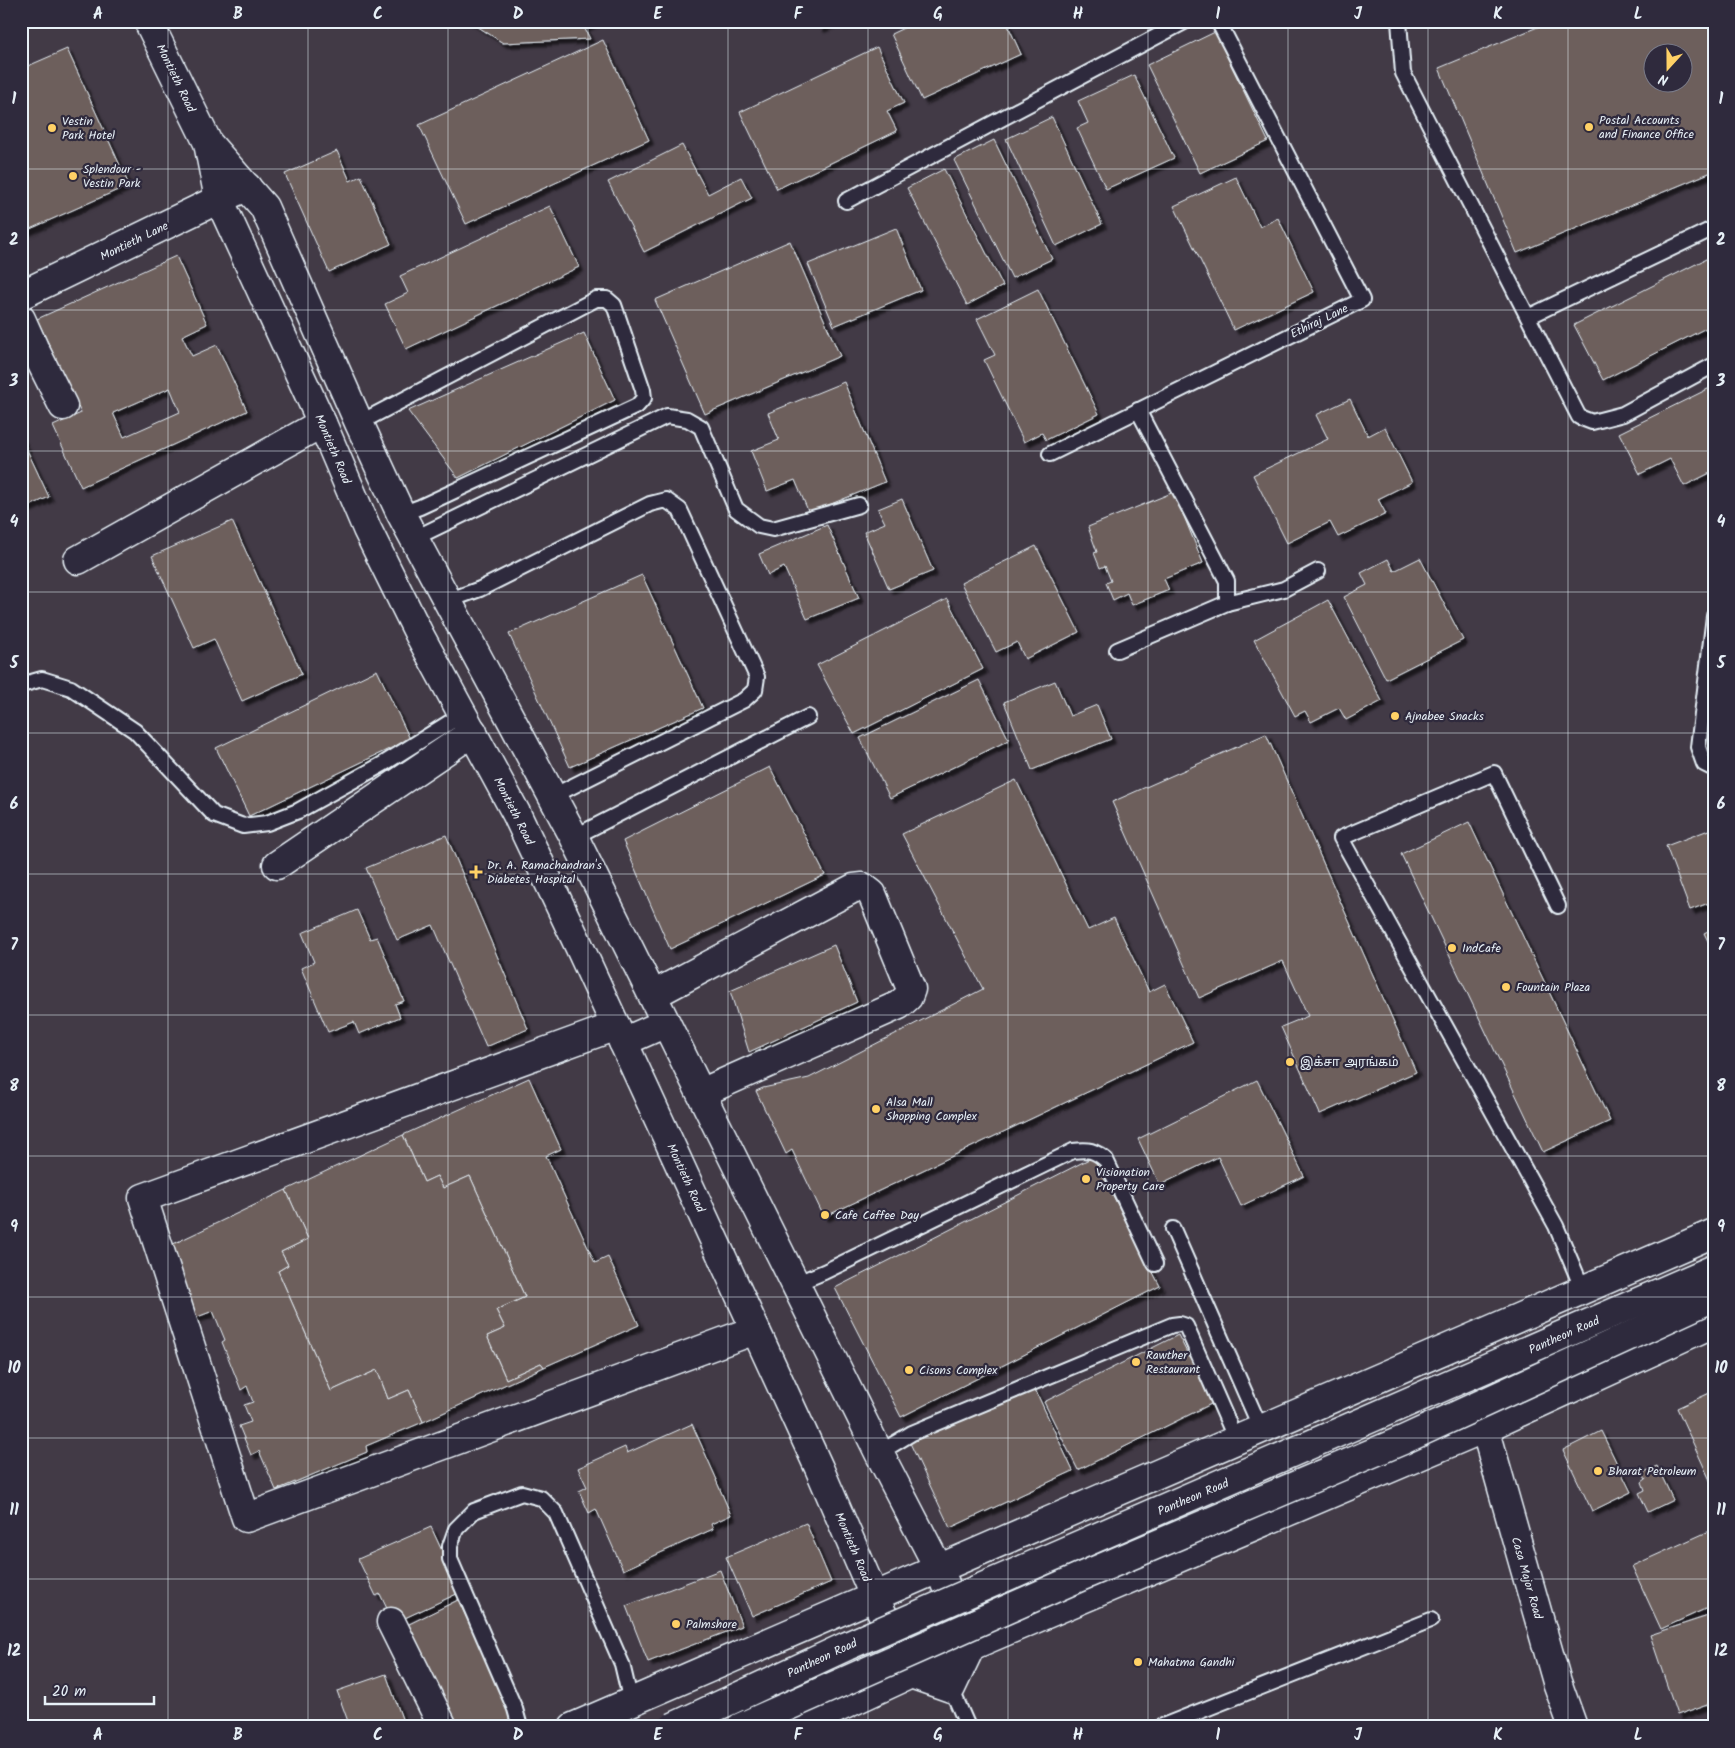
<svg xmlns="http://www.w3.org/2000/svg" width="1735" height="1748" font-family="Kalam,'Noto Sans Tamil',sans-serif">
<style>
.building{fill:#6d5f5b;stroke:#e8f1f8;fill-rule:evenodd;filter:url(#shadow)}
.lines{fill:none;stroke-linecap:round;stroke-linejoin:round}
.lane-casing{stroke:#e8f1f8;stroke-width:18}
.street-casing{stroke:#e8f1f8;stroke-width:31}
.secondary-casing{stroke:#e8f1f8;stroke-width:31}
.lane{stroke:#2f2a3d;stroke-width:14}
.street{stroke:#2f2a3d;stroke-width:28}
.secondary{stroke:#2f2a3d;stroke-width:28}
.secondary-bridge-casing{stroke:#e8f1f8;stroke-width:31;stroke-linecap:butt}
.secondary-bridge{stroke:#2f2a3d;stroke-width:28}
.grid{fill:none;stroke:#e8f1f8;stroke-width:1;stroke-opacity:0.55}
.poi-dot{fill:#ffd166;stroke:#2f2a3d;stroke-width:2}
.labels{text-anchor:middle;stroke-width:4.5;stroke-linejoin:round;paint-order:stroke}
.street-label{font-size:12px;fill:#e8f1f8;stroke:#2f2a3d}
.poi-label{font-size:12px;fill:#e8f1f8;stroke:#2f2a3d;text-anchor:start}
.neatline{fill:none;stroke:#e8f1f8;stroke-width:2}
.grid-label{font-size:16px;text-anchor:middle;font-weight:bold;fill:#e8f1f8}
</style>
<defs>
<filter id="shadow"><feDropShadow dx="4.5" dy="4.5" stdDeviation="1" flood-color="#0009"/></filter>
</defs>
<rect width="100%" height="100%" fill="#423a46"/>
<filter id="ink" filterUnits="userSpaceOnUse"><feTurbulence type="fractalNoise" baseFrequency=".02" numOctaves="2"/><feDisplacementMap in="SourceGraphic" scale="10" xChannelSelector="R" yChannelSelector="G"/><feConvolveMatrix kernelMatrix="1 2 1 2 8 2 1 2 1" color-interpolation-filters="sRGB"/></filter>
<g filter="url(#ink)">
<!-- building -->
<g class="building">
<path d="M469,21H595L584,27L590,39L503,43Z"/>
<path d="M817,21H835L820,28Z"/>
<path d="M918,21H1006L1021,54L922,100L891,34Z"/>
<path d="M1552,21H1714V171L1517,253L1439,68ZM1652,52H1682V82H1652Z"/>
<path d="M1215,32L1268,141L1200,173L1147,65Z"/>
<path d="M603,40L649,140L466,224L419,125Z"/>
<path d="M877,47L904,103L887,111L897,131L777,189L740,112Z"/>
<path d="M67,49L129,185L21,233V69Z"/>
<path d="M1134,75L1174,158L1106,189L1077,128L1088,123L1078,101Z"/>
<path d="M1052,117L1102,224L1056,246L1006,139Z"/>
<path d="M994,140L1052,259L1012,278L954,160Z"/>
<path d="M682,145L708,194L741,177L752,198L644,252L608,182Z"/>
<path d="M337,151L350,181L361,176L391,244L329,272L285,174Z"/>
<path d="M944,169L1003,286L967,305L907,188Z"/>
<path d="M1236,177L1260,227L1278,218L1314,292L1234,330L1174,206Z"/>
<path d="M550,206L579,267L406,349L385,304L408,293L400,276Z"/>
<path d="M896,228L921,290L834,326L808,264Z"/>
<path d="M790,241L840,356L705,414L655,300Z"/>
<path d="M1714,255V324L1603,380L1574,325Z"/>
<path d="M176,256L207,324L182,336L192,356L217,345L247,411L81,487L53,426L81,413L37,319ZM170,388L180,412L124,437L113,413Z"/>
<path d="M1038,289L1099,414L1046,440L1042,433L1024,442L984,360L995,355L977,319Z"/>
<path d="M584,333L615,400L458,478L408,411Z"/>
<path d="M844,382L885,482L809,513L795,480L767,491L751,451L779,440L768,413Z"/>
<path d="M1714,386V471L1684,486L1670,459L1640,474L1619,433Z"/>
<path d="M1350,399L1368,436L1385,427L1412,482L1378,499L1386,514L1338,537L1330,522L1287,543L1253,475L1328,439L1316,415Z"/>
<path d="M21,437L49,497L21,510Z"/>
<path d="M1174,492L1203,563L1164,579L1169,590L1132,605L1127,593L1113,600L1106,583L1111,581L1105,566L1100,568L1094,553L1097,552L1088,527Z"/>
<path d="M902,499L933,571L889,589L864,532L885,523L878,509Z"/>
<path d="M232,521L302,674L242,701L214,639L194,648L152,556Z"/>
<path d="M827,525L859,598L807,619L784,567L768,575L759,554Z"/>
<path d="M1036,546L1079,632L1025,659L1017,642L996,652L961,583Z"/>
<path d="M1420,558L1463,640L1386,679L1344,597L1367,585L1361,573L1388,559L1394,571Z"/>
<path d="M642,575L703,708L570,767L509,634Z"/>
<path d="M947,599L983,669L854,734L817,665Z"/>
<path d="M1328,600L1382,701L1346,720L1339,708L1311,722L1305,711L1295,716L1254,640Z"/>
<path d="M377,670L410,739L249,816L216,748Z"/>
<path d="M979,680L1009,740L890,798L860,738Z"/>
<path d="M1055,681L1070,716L1097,705L1111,739L1032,770L1004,702Z"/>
<path d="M1266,734L1416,1072L1320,1114L1281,1027L1308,1016L1283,961L1199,998L1112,802Z"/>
<path d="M770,767L825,875L670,949L623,841Z"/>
<path d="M1016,780L1088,930L1114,918L1149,992L1165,984L1193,1042L824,1217L792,1150L786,1154L756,1091L763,1088L809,1078L983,989L902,834Z"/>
<path d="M1469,822L1610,1121L1543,1152L1401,854Z"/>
<path d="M1714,828V901L1690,910L1666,846Z"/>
<path d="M446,835L528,1029L486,1047L433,925L397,940L366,868Z"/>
<path d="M357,910L370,939L377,937L404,1001L395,1004L400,1017L359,1034L354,1022L328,1032L301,968L314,962L302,933Z"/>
<path d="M1714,928V953L1704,933Z"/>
<path d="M834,945L857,1002L749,1052L730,991Z"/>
<path d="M529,1078L561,1149L546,1156L595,1263L608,1257L639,1325L544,1367L541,1363L506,1379L487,1336L505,1328L496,1310L525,1297L470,1176L443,1188L437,1176L424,1182L403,1135Z"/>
<path d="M1257,1080L1304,1176L1241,1206L1218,1157L1160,1185L1138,1139Z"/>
<path d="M403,1135L424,1182L437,1176L443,1188L470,1176L525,1297L496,1310L505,1328L487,1336L506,1379L541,1363L544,1367L423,1422L409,1390L388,1399L377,1370L331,1391L278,1271L288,1265L281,1252L308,1239L286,1190Z"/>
<path d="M1093,1157L1160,1286L901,1417L835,1288Z"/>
<path d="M286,1190L308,1239L281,1252L288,1265L278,1271L331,1391L377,1370L388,1399L409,1390L423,1422L366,1446L367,1452L276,1490L259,1451L251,1455L239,1426L251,1422L244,1405L253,1402L247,1386L241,1390L222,1342L225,1340L213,1311L192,1319L178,1274L182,1273L169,1246Z"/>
<path d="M1178,1335L1213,1403L1078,1470L1044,1402Z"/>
<path d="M1034,1387L1073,1471L950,1528L910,1443Z"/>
<path d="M1714,1391V1489L1677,1408Z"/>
<path d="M692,1424L717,1480H716L731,1515L711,1524L713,1529L623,1570L596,1509L589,1513L579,1491L587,1487L578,1468L625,1447L627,1453Z"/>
<path d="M1601,1431L1631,1492L1592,1511L1563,1450Z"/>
<path d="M1657,1466L1673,1500L1648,1512L1639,1493L1645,1490L1642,1482L1646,1479L1642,1473Z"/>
<path d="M806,1523L831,1582L752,1616L726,1557Z"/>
<path d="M431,1527L461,1592L394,1623L380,1594L376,1596L358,1559Z"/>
<path d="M1714,1529V1605L1661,1629L1632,1566Z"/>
<path d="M720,1570L742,1626L648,1662L626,1606Z"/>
<path d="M458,1600L516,1718L498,1727H452L403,1627Z"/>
<path d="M1714,1614V1702L1677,1715L1650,1635Z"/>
<path d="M386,1674L405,1727H350L337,1691Z"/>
</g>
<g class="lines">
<defs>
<g id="lane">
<path d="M1399,21L1403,73L1579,417L1592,422L1623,414L1714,365"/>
<path d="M846,201L1186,21"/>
<path d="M1528,317L1714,228"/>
<path d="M359,423L596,299H607L614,305L643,390L644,398L637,406L420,507L401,514"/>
<path d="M1050,454L1362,300L1218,21"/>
<path d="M415,538L667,416L687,419L701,427L736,509L759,526L773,529L859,505"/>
<path d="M447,601L480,589L650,504L666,500L680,510L757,677L755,690L744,700L551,797"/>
<path d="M1227,603L1284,589L1318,571"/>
<path d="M1714,616L1698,747L1704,764L1714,769"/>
<path d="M1117,650L1227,603V581L1138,410"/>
<path d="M21,685L42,679L71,688L135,731L214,815L243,826L267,823L298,811L383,764L463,714"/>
<path d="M574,837L808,717"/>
<path d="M1558,906L1494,773L1341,838L1556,1226L1583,1290"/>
<path d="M1173,1229L1261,1429"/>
<path d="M795,1284L824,1272L1073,1151C1089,1149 1094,1150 1106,1160L1155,1264"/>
<path d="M879,1453L912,1433L1172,1325L1180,1324L1186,1326L1236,1440"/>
<path d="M951,1688L968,1727"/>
<path d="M520,1727L515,1709L450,1559V1546L456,1529L474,1511L522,1493L541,1498L556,1513L622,1664L631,1702"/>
<path d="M1160,1727L1431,1620"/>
</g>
<g id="street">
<path d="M21,295L219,199L247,187"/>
<path d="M21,319L34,348L63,406"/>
<path d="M78,560L322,423"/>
<path d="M277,865L473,732"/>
<path d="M653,995L854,888L863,887L872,894L911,989L908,997L899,1005L701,1093"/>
<path d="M616,1026L143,1198L246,1518L755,1330"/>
<path d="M391,1622L443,1727"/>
</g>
<g id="secondary">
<path d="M148,21L208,143L219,199L322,423L367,529L419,634L516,813L579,946L819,1468L874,1596L911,1674L951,1688L971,1646L939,1569L879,1453L574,837L401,514L359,423L264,207L208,143"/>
<path d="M623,1042L666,1023"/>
<path d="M1485,1428L1557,1682L1573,1727"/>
<path d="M573,1727L1714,1233"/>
<path d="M797,1727L971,1646L1485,1428L1714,1323"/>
</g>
</defs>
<!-- lane casing -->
<use href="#lane" class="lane-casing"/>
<!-- street casing -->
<use href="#street" class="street-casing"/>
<!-- secondary casing -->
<use href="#secondary" class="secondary-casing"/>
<!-- lane -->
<use href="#lane" class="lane"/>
<!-- street -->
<use href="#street" class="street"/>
<!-- secondary -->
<use href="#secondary" class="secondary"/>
<defs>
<g id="secondary-bridge">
<path d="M673,1727L847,1646L1714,1269"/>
<path d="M741,1727L1080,1577L1403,1440L1714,1297"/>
</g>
</defs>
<!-- secondary-bridge casing -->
<use href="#secondary-bridge" class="secondary-bridge-casing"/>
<!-- secondary-bridge -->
<use href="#secondary-bridge" class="secondary-bridge"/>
</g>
</g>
<!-- grid -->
<path class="grid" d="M168,21V1727M308,21V1727M448,21V1727M588,21V1727M728,21V1727M868,21V1727M1008,21V1727M1148,21V1727M1288,21V1727M1428,21V1727M1568,21V1727M21,169H1714M21,310H1714M21,451H1714M21,592H1714M21,733H1714M21,874H1714M21,1015H1714M21,1156H1714M21,1297H1714M21,1438H1714M21,1579H1714"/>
<!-- markers -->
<g class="poi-dot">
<circle cx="1589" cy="127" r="5"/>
<circle cx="52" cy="128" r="5"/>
<circle cx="73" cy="176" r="5"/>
<circle cx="1395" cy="716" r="5"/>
<path d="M473.5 864.5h5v5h5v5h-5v5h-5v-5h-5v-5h5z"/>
<circle cx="1452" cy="948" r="5"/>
<circle cx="1506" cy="987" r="5"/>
<circle cx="1290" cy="1062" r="5"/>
<circle cx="876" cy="1109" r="5"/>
<circle cx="1086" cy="1179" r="5"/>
<circle cx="825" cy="1215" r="5"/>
<circle cx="1136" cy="1362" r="5"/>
<circle cx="909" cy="1370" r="5"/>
<circle cx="1598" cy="1471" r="5"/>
<circle cx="676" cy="1624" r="5"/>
<circle cx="1138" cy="1662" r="5"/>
</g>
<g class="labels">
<!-- street labels -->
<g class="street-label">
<text transform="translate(176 78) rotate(64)" y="4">Montieth Road</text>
<text transform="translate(134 241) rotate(-26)" y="4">Montieth Lane</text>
<text transform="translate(1319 321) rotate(-26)" y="4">Ethiraj Lane</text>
<text transform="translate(333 449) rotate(67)" y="4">Montieth Road</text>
<text transform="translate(514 811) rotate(63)" y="4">Montieth Road</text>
<text transform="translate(686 1178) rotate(65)" y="4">Montieth Road</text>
<text transform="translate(1564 1335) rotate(-24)" y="4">Pantheon Road</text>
<text transform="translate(1193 1497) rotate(-23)" y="4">Pantheon Road</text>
<text transform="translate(853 1547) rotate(67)" y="4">Montieth Road</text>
<text transform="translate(1527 1578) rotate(74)" y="4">Casa Major Road</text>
<text transform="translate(822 1658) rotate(-25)" y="4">Pantheon Road</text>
</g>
<!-- poi labels -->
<g class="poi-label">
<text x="1599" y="124">Postal Accounts<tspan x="1599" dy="14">and Finance Office</tspan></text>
<text x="62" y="125">Vestin<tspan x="62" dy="14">Park Hotel</tspan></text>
<text x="83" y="173">Splendour -<tspan x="83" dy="14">Vestin Park</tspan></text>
<text x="1405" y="720">Ajnabee Snacks</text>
<text x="487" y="869">Dr. A. Ramachandran's<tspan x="487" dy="14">Diabetes Hospital</tspan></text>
<text x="1462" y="952">IndCafe</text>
<text x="1516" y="991">Fountain Plaza</text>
<text x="1300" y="1066">இக்சா அரங்கம்</text>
<text x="886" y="1106">Alsa Mall<tspan x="886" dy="14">Shopping Complex</tspan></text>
<text x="1096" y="1176">Visionation<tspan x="1096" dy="14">Property Care</tspan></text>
<text x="835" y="1219">Cafe Caffee Day</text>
<text x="1146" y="1359">Rawther<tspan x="1146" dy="14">Restaurant</tspan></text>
<text x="919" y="1374">Cisons Complex</text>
<text x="1608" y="1475">Bharat Petroleum</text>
<text x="686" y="1628">Palmshore</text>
<text x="1148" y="1666">Mahatma Gandhi</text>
</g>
</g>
<!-- margin -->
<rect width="1735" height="1748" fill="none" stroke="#2f2a3d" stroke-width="55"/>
<!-- north arrow -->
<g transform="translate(1668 68) rotate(201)"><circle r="24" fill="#2f2a3d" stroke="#797a88"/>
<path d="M0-4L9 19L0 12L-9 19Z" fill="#ffd166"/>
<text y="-8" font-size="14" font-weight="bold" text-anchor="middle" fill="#e8f1f8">N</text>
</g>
<!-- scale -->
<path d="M45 1696v8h109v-8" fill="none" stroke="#e8f1f8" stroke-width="2.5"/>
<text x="52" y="1696" font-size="15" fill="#e8f1f8" stroke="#2f2a3d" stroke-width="4" paint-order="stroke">20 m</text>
<rect x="28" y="28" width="1680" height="1692" class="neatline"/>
<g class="grid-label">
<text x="98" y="19">A</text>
<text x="238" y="19">B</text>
<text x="378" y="19">C</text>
<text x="518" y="19">D</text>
<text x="658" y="19">E</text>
<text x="798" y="19">F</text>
<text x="938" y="19">G</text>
<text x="1078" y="19">H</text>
<text x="1218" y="19">I</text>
<text x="1358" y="19">J</text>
<text x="1498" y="19">K</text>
<text x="1638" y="19">L</text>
<text x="14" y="104">1</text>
<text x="1721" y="104">1</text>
<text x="14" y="245">2</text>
<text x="1721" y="245">2</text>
<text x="14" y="386">3</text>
<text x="1721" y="386">3</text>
<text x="14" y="527">4</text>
<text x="1721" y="527">4</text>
<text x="14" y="668">5</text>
<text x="1721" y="668">5</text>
<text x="14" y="809">6</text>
<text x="1721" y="809">6</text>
<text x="14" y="950">7</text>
<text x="1721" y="950">7</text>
<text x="14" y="1091">8</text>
<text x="1721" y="1091">8</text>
<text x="14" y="1232">9</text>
<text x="1721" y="1232">9</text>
<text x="14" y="1373">10</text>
<text x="1721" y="1373">10</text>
<text x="14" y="1515">11</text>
<text x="1721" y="1515">11</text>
<text x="14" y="1656">12</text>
<text x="1721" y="1656">12</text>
<text x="98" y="1740">A</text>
<text x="238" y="1740">B</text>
<text x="378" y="1740">C</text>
<text x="518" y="1740">D</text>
<text x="658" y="1740">E</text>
<text x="798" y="1740">F</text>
<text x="938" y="1740">G</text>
<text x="1078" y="1740">H</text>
<text x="1218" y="1740">I</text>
<text x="1358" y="1740">J</text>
<text x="1498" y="1740">K</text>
<text x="1638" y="1740">L</text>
</g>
</svg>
